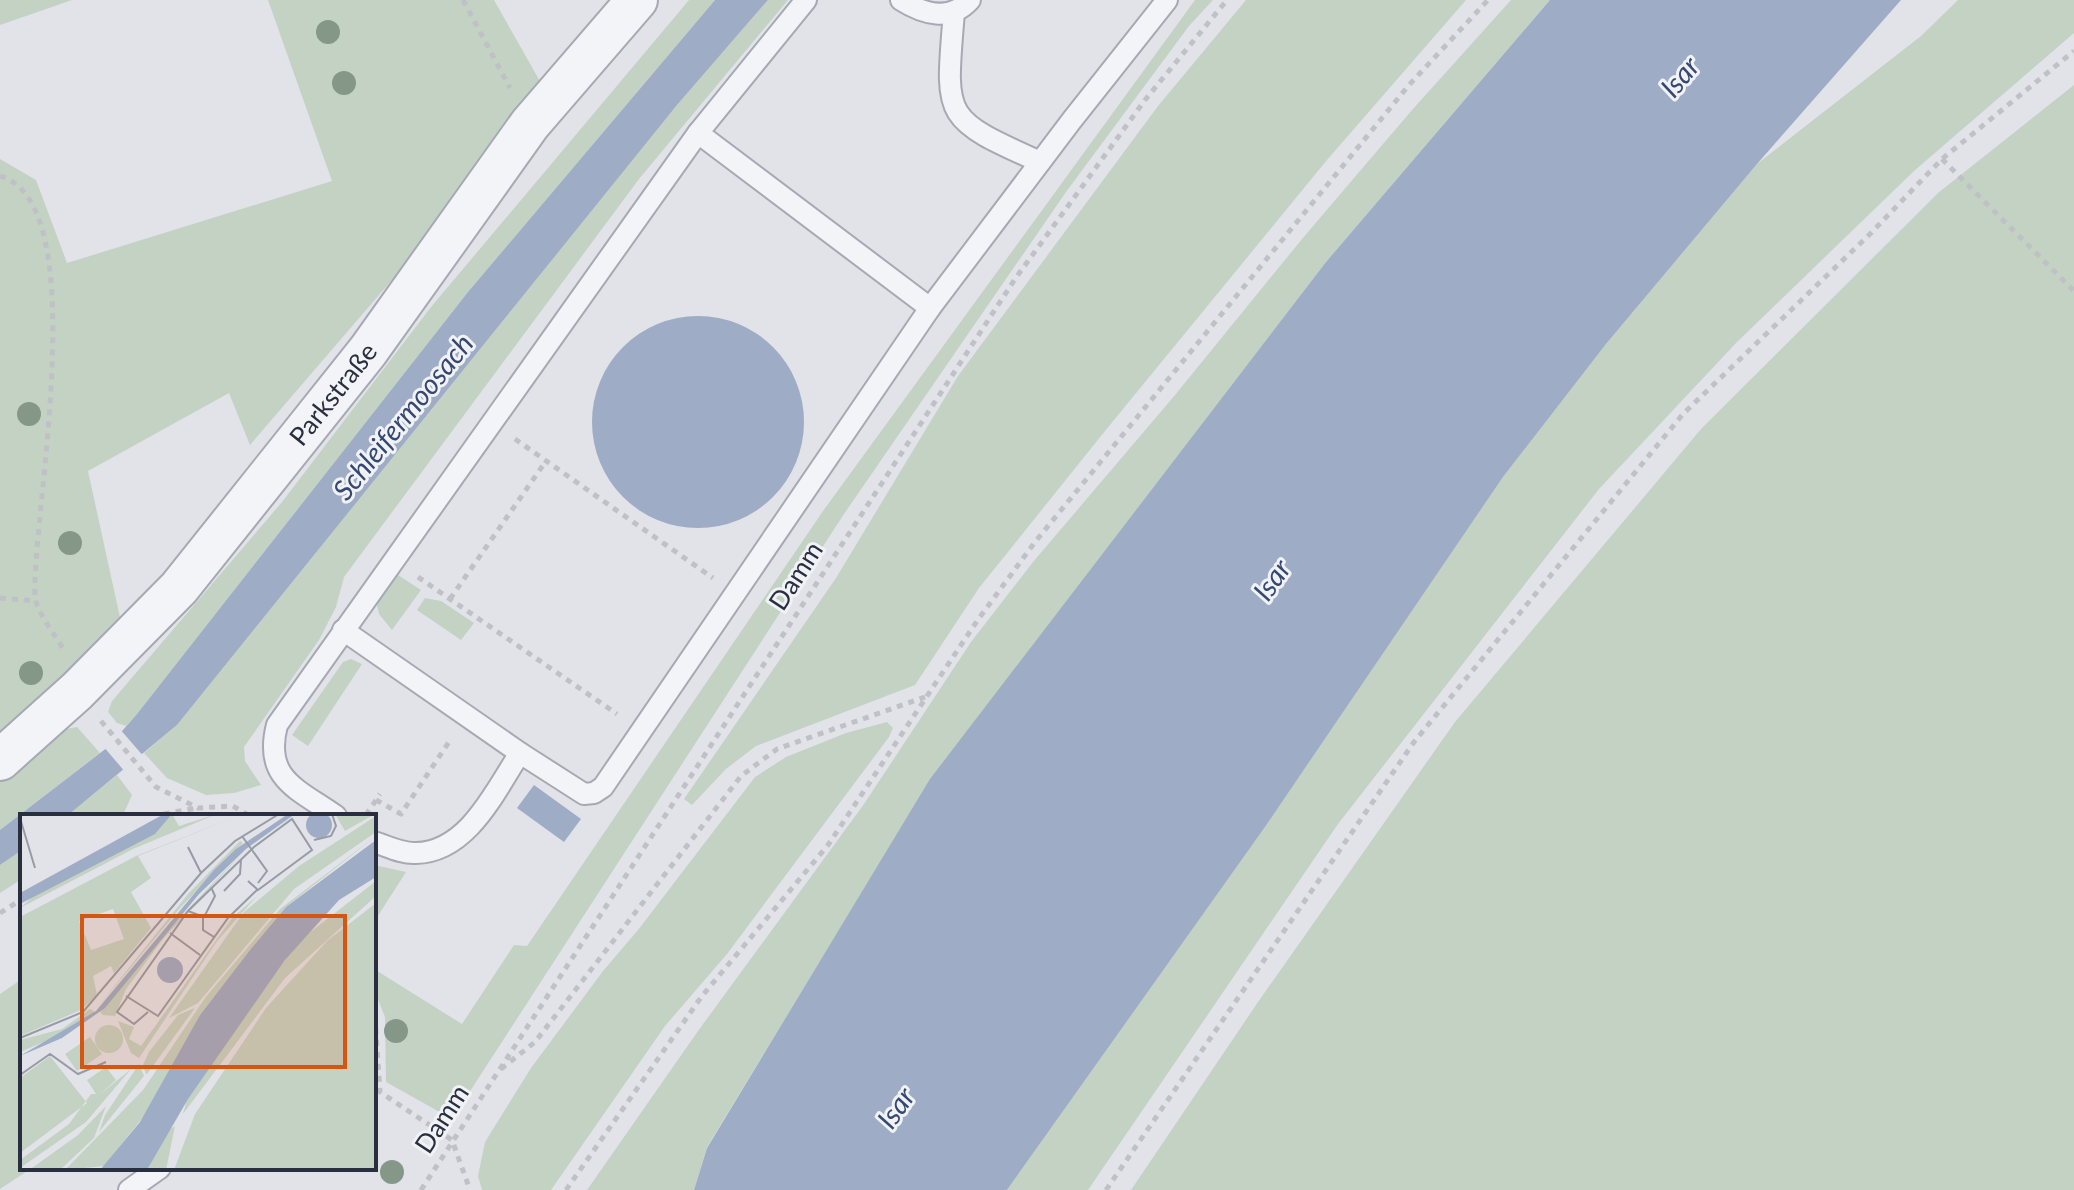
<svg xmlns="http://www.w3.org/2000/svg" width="2074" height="1190" font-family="Lato,sans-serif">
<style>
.green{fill:#c4d2c3}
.water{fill:#9eacc6}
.pier{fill:#e1e3e9}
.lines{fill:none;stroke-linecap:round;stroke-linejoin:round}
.lane-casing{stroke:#a6a9b3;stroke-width:24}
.street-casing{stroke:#a6a9b3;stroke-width:44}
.path{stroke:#bfc1c7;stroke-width:5;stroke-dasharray:6 6;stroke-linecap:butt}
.lane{stroke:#f3f4f7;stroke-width:20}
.street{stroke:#f3f4f7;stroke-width:40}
.tree{fill:#859888}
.labels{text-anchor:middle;stroke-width:6;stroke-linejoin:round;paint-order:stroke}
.street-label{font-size:26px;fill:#2a2f3f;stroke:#f0f2f6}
.water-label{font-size:28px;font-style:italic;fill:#374870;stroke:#f0f2f6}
.inset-road{fill:none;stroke:#989ba5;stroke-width:2}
.view{fill:#d55511;fill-opacity:0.15;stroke:#d55511;stroke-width:4}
.inset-edge{fill:none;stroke:#2a2f3f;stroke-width:4}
</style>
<rect width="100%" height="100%" fill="#e1e3e9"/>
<!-- green -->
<g class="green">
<path d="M0,0H72L0,25Z"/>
<path d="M268,0H494L546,92L434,231L250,445L229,393L88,471L121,622L43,698L0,734V159L36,180L67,263L332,181Z"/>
<path d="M689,0H715L468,292L137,714L126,726L117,723L108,712L112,701L282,502L431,307Z"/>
<path d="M768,0H788L639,179L344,577L336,607L319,640L244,747L245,761L261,785L234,793L206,795L167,778L144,753L177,725L677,105Z"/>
<path d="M1195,0H1213L1189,26L1066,192L844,514L452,1119L386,1082L385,1017L374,990V969L462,1024L514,945L527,946L823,511Z"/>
<path d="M1246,0H1466L1327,160L1105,431L979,588L915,685L756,746L726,769L692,805L684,799L836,578L958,376L1158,106Z"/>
<path d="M1511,0H1550L1326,262L931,779L707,1147L694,1190H587L698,1031L864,804L971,642L1033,562L1175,395L1302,239L1412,110Z"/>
<path d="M1958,0H2074V33L1914,171L1737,342L1599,489L1338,824L1088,1190H1007L1265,827L1503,477L1606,344L1757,164L1921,36Z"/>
<path d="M2074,85V1190H1131L1258,1002L1455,722L1701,429L1938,193Z"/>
<path d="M395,573L421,590L392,630L379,614L376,600Z"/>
<path d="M425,598L441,601L474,623L461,640L417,610Z"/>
<path d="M351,659L362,664L308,746L292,735L343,662Z"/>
<path d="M887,722L893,728L889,737L727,954L665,1026L551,1190H482L478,1176L485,1142L531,1068L603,971L638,930L755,777L786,757L846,733Z"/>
<path d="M77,727L100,753L0,830V782L66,729Z"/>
<path d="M117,775L132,795L124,813L119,816H67Z"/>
<path d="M22,850V879L0,893V865Z"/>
<path d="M374,865L406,872L374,922Z"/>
<path d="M22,979V1168H32L0,1189V994Z"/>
</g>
<!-- water -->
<g class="water">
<path d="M715,0H768L677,105L177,725L67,816H22V850L0,865V830L108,747L137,714L468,292Z"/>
<path d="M1550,0H1901L1757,164L1606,344L1503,477L1265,827L1007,1190H694L707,1148L930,779L1326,262Z"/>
<circle cx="698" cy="422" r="106"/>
<path d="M534,785L581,819L564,842L517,808Z"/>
</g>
<!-- pier -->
<path class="pier" d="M119,728L145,758L126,773L103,746Z"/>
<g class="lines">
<defs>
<g id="lane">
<path d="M901,0C923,14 950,22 970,0"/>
<path d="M954,12C945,119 942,118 1040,162"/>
<path d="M698,133L930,308"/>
<path d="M343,630L520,753L584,794L594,793L603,787L930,308L1072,120L1167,0"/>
<path d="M336,816C298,789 263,779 277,725L698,133L806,0"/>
<path d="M374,842C387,846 402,854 416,853C468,852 495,791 520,753"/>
<path d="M129,1190L160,1168"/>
</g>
<g id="street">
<path id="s1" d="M0,760L77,691L179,588L368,351L530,124L637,0"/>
</g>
</defs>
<!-- lane casing -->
<use href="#lane" class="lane-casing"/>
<!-- street casing -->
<use href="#street" class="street-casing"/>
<!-- path -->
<g class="path">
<path d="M463,0L510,88"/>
<path d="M1942,159L2074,291"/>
<path d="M0,176C96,203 31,520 35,597C36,610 56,637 64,650"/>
<path d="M515,439L713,578"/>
<path d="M418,577L617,714"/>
<path d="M0,598L35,601"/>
<path d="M450,599L546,461"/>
<path d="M101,721L156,787L198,808L233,806L250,816"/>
<path d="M376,800L401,814L451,739"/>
<path d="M366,815L380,794"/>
<path d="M152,816L197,808"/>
<path d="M0,913L22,899"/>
<path d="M374,1004L380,1092L452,1140L470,1190"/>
<path d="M501,1069L535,1042L741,776L777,749L925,697"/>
<path d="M421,1190L1015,279L1145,100L1227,0"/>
<path d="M566,1190L702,996L828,845L977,621L1035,542L1409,85L1488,0"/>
<path d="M1106,1190L1414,742L1683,414L1870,234L1942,159L2074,51"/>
</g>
<!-- lane -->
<use href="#lane" class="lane"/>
<!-- street -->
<use href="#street" class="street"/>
</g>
<!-- trees -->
<g class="tree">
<circle cx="328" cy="32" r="12"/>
<circle cx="344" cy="83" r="12"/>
<circle cx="29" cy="414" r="12"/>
<circle cx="70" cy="543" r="12"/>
<circle cx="31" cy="673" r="12"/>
<circle cx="396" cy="1031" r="12"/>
<circle cx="392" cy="1172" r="12"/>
</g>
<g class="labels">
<!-- street labels -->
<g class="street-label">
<text dy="9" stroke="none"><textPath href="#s1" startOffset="496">Parkstraße</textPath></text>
<text transform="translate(796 576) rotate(-57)" y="9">Damm</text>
<text transform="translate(442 1119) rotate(-57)" y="9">Damm</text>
</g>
<!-- water labels -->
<g class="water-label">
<text transform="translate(1680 77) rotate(-50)" y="10">Isar</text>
<text transform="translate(403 417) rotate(-51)" y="10">Schleifermoosach</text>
<text transform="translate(1272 580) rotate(-55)" y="10">Isar</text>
<text transform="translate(896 1108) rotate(-55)" y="10">Isar</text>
</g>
</g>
<!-- overview -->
<g transform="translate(20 814)">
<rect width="356" height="356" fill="#e1e3e9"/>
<path d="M152,0L159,12L197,0L113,35L0,94L16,80L134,20ZM223,0L118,42L131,64L111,78L131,114L94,159L91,152L73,162L77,181L61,196L0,222V103L116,42ZM93,95L104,125L71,136L59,107ZM315,0H355L325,17ZM356,2V18L274,75L178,189L149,204L224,98L279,52ZM356,22L266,93L230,136L180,201L127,298L84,352L45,356L123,276L185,184L260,95ZM220,27L223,29L161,93L77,194L168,80ZM226,35L143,125L106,175L95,202L83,201L80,198L148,116ZM356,67V82L265,164L163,300L167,285L265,146L284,123ZM237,82L197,127L119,244L111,239L98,207L114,213L109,225L121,232L212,104ZM356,89V355L154,356L175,300L246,194L307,127ZM175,194L127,260H126L123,251L129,238L158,201ZM70,195L75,198L47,218L0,238V226L42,215ZM75 225a14 14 0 1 1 28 0a14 14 0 1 1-28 0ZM70,223L82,240L57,257L45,240ZM30,242L67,289L0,339V264ZM119,250L124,262L79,318L85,301ZM86,253L96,266L78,282L111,255L66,308L0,354V346L49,310L71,280H76L67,266ZM86,292L74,324L40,356H9L58,321ZM155,312L146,356H127L149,316Z" fill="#c4d2c3" fill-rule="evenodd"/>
<path d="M286 11a13 13 0 1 1 26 0a13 13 0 1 1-26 0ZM144,0H152L135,20L0,90V79ZM268,0H275L226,35L179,80L85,194L42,224L0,242L76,197L194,56L216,35ZM356,26V63L319,86L265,146L168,285L127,356H80L120,308L180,201L230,136L266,93ZM137 156a13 13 0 1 1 26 0a13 13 0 1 1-26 0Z" fill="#9eacc6"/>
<path class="inset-road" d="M0,4L15,54M222,22L247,57L238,69M294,26L311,22L316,12L312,0M168,33L181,59M204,77L220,60L221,46M168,97L184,103L195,82L191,73M183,104V116L194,123M150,119L180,141M106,182L138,202L208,104L237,76M128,198L114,210L97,198L168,97L234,33L272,5L292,36L238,76L228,67M0,224L63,198L181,59L215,27L259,0M0,261L30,240L58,260L86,248"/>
<path class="view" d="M62,102H325V253H62Z"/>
<rect width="356" height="356" class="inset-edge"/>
</g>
</svg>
